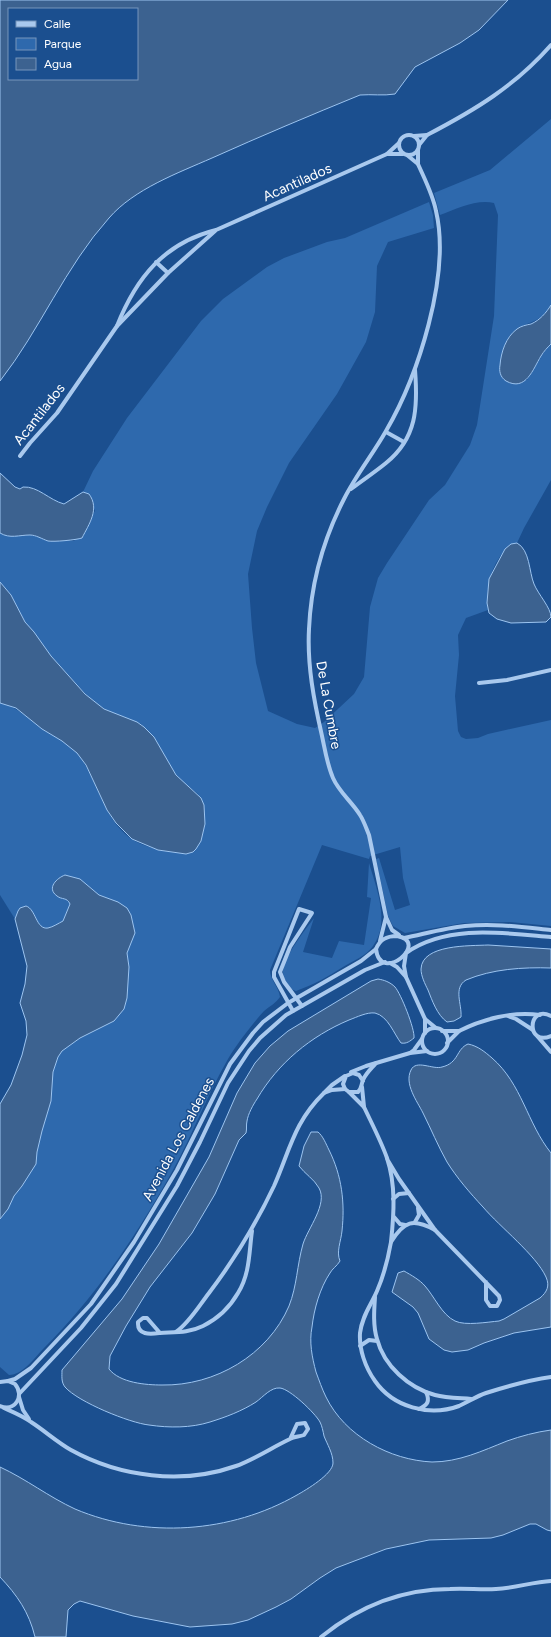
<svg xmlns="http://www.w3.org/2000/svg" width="551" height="1637" font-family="Figtree,sans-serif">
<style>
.green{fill:#2e69ad}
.water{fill:#3c6290;stroke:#9cc4f0;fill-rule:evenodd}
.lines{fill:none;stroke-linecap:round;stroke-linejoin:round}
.street{stroke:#a9c9ee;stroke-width:4}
.labels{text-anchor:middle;stroke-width:3;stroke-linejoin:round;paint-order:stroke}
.street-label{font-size:14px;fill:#fff;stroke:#1b4f8f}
</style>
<rect width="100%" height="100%" fill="#1b4f8f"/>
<!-- green -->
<g class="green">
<path d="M551,119V305C540,323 532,320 517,329C504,337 494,367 504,379L527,380C536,368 540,355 551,344V480L524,528L517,543L511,544C492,561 485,585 488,610L466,618L458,635L459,655L455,696L458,731L461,737L466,739L478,738L488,734L551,720V926L510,922L464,923L405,933L393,926L388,916L376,859L379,858L395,910L410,905L403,878L400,847L370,856L369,859L322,845L270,970C270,980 279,987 280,997C276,1003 270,1006 264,1011C253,1023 236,1045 228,1059C207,1095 193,1134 173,1170C136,1236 97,1295 44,1348C34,1358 23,1375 9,1375L0,1367V1104L11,1085L22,1055L27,1035L26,1021L20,1003L25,984L27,966L15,919L0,895V703C17,707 27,717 41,728C53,737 68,742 78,754C100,783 104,828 141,844C155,850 171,851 186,854L190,853L201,841L205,824L204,805L198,794L183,782L172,770L154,737L141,724L111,713L93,702L51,656L25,622L11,595L0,582V533L9,536L32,535L51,541L67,540L74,541L95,511L89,494L83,492L93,471L127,418L201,321L223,299L267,267L284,258L327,242L345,238L429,202L433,215L434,228L388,242L377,266L375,312L366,342L337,394L289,463L267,507L257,531L248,574L252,628L256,663L268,711L297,724L315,728L324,722L354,694L364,677L370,607L378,578L387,563L429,500L445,485L470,445L477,425L494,316L498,215L494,203C476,199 457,209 440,215L434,193L490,170Z"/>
<path d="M369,863C376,887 391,923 373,946C366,956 353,961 343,967C329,976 313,985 296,991L291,989C287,984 283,978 283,972C283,958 305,930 314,918L303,952L332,958L339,941L364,945L371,898L367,897Z"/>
</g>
<!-- water -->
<g class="water">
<path d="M0,0H508L479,30L460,43L415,67L395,94C383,96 372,94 360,95C311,115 261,136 212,158C178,173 134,189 109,218C65,267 40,330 0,381ZM9,9H137V79H9Z"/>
<path d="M551,305V344C547,348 544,351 541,356C533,369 526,392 506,381C500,377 499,371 500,365C501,352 506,337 517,329C521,326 526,325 531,324C540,320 546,313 551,305Z"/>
<path d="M0,473L15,487L20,489L23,487C38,486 49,500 64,504L83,492L89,494C100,509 89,524 82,538C76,540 54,542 48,541C42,539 36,535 30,535C19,535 10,539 0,533Z"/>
<path d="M517,543C530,550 529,572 534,584C538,594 551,608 551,617L546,622L511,623L497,619L489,613L487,603L489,579L505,549L511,544Z"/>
<path d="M0,582L11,595L25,622L34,632L51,656L85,694L104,709L137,722L144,727L154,737L176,775L201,798L204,805L205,824L201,841L196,849L193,852L186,854L158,850L132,839L116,823L107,810L86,765L77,753L62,741L42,729L16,708L0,703Z"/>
<path d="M65,875L80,879L99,895L118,902L127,908L131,915L135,933L127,953L129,967L127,998L124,1009L114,1021L80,1038L62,1051L58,1057L53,1072L51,1101L42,1131L37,1152L36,1164L22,1186L14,1196L8,1209L0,1219V1104L11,1085L22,1055L27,1035L26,1021L20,1003L25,984L27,966L15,919L18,911L20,908L26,906C36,909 36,930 48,928C53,927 59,923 63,921L70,904C67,897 62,900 57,896C46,888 57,878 65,875Z"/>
<path d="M488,945L551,949V968C523,967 492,969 466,980C453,988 462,1004 461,1017L454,1021L447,1022C437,1015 432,1000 428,990C425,984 421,976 421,969C422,944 470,946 488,945Z"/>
<path d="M378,979C384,980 390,982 395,987C401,994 415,1029 414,1038C410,1041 407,1044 401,1043C394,1034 388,1016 375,1013C367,1012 357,1017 349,1020C311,1036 278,1063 257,1099C253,1105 248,1114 247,1121C246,1125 247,1129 246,1133L239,1140L215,1194L192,1233L150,1287L126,1326L110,1356L109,1369C120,1383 146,1385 162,1385C215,1386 268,1355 289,1306C297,1286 297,1265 303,1244C308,1228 328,1204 319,1188C314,1179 305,1174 299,1166L304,1146L311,1132H318C323,1136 326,1144 329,1150C342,1176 345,1203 342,1231C341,1241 336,1252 340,1261C337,1266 332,1269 330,1273C320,1288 314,1309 312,1327C309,1342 312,1357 316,1372C319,1380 322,1389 326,1397C345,1436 390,1460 432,1462C459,1462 482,1451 507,1441C521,1436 536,1432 551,1430V1531L547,1530L536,1524H530L503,1535L491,1538L429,1540L386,1549L336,1568L320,1578L291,1599L276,1607L248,1620L232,1624L190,1627L133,1616L80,1601L74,1604L68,1610L66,1637H35C29,1612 17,1595 0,1577V1467C26,1479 49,1497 75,1509C146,1539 231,1533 297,1495C306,1490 333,1474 333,1463C333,1453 327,1444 324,1436C323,1431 322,1426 320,1422C315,1413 290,1389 280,1388C271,1387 263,1397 256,1402C242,1411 226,1417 210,1422C191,1428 169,1428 149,1425C130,1423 78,1402 65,1387C61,1382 62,1376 62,1370L122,1299L159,1244L209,1157L237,1093L255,1063L270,1046L288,1031L371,981Z"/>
<path d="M468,1044C478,1046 485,1052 492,1058C522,1084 527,1123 551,1153V1327L514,1333L484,1343L468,1350L452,1352L444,1350L429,1339L418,1313L413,1307L392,1292L398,1273L404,1271C411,1275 420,1280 425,1286C434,1296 442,1315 455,1321C465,1326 488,1322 499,1321L504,1319L540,1298C547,1292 550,1286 546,1277C536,1255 500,1227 483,1207C470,1193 457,1178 447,1162C438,1146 431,1129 423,1113C417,1101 404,1084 411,1070C416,1059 433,1070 442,1067C459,1063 456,1049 468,1044Z"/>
</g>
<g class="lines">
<!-- street -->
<g class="street">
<path d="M427,135C475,110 515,86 551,45"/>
<circle cx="409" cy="145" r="10"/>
<path d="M414,136L427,135L419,145"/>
<path d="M399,143L387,154H403"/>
<path d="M407,155L418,164V150"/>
<path d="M156,262L168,273"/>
<path d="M117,326C136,278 164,243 216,230L387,154"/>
<path d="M386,432L404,442"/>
<path d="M20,456L30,443L57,413L117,326L168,273L215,231"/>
<path d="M351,489C363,480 375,472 386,463C417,438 418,407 415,370"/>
<path d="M479,683L507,680L551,670"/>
<path d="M386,917L369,835C366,828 364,821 360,815C352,802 339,792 333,778C327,764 325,750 322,736C314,701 307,665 309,629C311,583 323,540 344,499C356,475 373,454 386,431C418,376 451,275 436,211C433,195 425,180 418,164"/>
<path d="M397,936C431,942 380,985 376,949C380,939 387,936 397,936Z"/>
<path d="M404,938C424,934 445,928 465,926C494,923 522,927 551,930"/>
<path d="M380,941L386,917L392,930L399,935"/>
<path d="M390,963L397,967L406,977L404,966L406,953C447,924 504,933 551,937"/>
<path d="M406,977L425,1019"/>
<path d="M293,1011L274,977V972L299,909L312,913L290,947L280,972L284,982L302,1006"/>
<path d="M508,1016L516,1019L533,1030"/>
<path d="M551,1016C527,1004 526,1047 551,1036"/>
<circle cx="435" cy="1041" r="13"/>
<path d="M442,1031H459L447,1043"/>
<path d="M459,1031C483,1019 513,1011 540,1015"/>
<path d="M425,1033V1019L436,1028"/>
<path d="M538,1037L551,1052"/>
<path d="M422,1039L414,1050L410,1053L427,1051"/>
<path d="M351,1072L366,1066L410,1053"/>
<path d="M363,1081L359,1075L353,1073L346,1076L343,1084L345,1089L349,1092H358C362,1088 361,1085 363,1080C366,1073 372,1068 376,1063"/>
<path d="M345,1089L332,1090L324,1093L332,1085L345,1076"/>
<path d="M349,1092L364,1107L362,1087"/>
<path d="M364,1107C372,1124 381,1141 387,1158C396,1185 394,1214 391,1242C404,1221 413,1218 435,1230L399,1179L387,1159"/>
<path d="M393,1199L399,1194L409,1193"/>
<path d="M394,1217L400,1224L405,1225"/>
<path d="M415,1222L419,1215L418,1208"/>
<path d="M435,1230L499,1296L500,1300L497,1306H490L486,1300V1282"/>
<path d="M391,1242C388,1259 384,1275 377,1291C371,1305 362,1316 360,1333C359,1349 365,1367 375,1381C393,1407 429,1417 459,1406C468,1402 477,1396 486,1393C508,1386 529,1380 551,1377"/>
<path d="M375,1297C374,1311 373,1326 377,1339C384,1366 409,1388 435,1395C446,1398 459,1398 471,1399"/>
<path d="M176,1332C189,1323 199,1306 209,1293C234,1260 256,1224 274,1186C290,1150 294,1122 324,1093"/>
<path d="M160,1333L147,1318H143L138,1322C137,1336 151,1334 160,1333C175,1332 189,1333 203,1326C217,1319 230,1307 238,1293C250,1274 249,1252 252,1231"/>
<path d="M360,1346L369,1340L377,1341"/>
<path d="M8,1381L15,1379L31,1368L91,1304L134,1242L177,1170L230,1064L253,1033L263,1022L288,1003L361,961L376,949"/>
<path d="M0,1382L8,1381L15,1384C25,1396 15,1412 0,1406"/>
<path d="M19,1394L81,1328L116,1284L177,1186L200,1142L228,1083L249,1051L260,1038L286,1015L365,970L385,962"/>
<path d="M19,1397L23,1410L29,1419"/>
<path d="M4,1408C13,1412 23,1416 31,1422C45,1431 57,1442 71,1450C120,1477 182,1485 236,1466C255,1459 271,1448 290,1439C294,1436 299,1437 304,1435L308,1429L305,1423L297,1424L291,1437"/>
<path d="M419,1409C428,1405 430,1401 426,1392"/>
<path d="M321,1637C358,1607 402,1589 450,1589C466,1588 481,1590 496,1589C515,1588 533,1582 551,1581"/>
</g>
</g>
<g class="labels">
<!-- street labels -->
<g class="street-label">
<text transform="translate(297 182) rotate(-24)" y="5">Acantilados</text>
<text transform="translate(39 414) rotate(-52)" y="5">Acantilados</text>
<text transform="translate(329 705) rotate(80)" y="5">De La Cumbre</text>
<text transform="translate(178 1139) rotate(-62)" y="5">Avenida Los Caldenes</text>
</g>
</g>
<!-- legend -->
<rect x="8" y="8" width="130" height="72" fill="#1b4f8f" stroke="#7695bc"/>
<rect x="16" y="21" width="20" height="6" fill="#a9c9ee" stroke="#7695bc"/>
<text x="44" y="28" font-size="12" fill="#ffffff">Calle</text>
<rect x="16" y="38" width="20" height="12" fill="#2e69ad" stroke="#7695bc"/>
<text x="44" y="48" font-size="12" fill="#ffffff">Parque</text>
<rect x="16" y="58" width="20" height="12" fill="#3c6290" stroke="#7695bc"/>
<text x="44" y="68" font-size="12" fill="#ffffff">Agua</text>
</svg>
